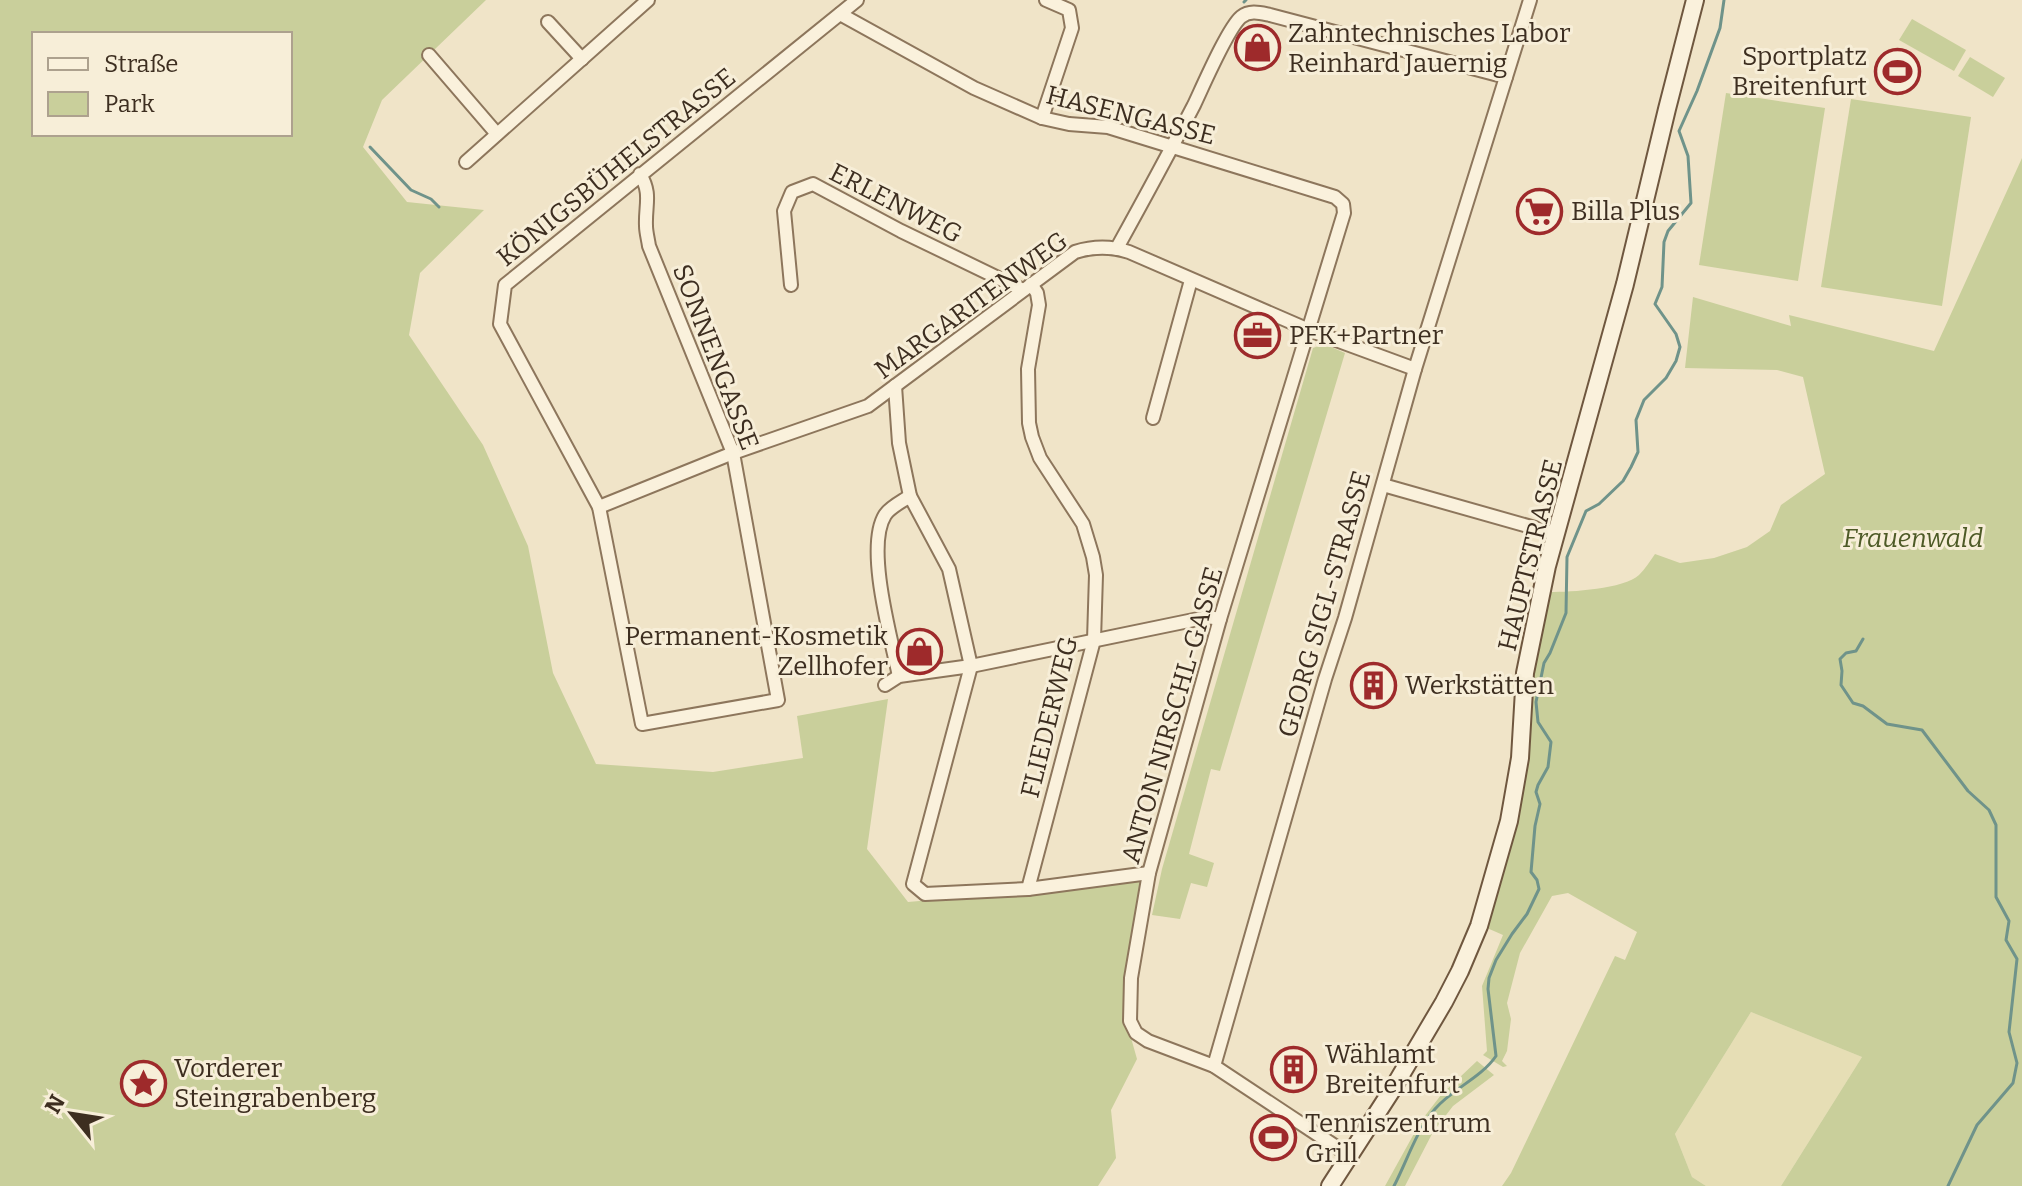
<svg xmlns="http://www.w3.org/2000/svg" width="2022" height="1186" font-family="Bitter,serif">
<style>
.farmland{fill:#e6deb5}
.green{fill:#c9cf9b;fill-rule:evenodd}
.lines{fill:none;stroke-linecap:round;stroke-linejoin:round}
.stream{stroke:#6f938a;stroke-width:3}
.minor-casing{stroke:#8d765c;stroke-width:16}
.secondary-casing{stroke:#6f573f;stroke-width:20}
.minor{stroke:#faf1dc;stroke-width:12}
.secondary{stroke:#faf1dc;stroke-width:16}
.labels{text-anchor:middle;stroke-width:6;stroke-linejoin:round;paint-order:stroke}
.poi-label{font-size:26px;fill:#3d2e20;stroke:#f7eed8;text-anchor:start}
.street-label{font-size:26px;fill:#3d2e20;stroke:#f7eed8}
.park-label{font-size:26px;font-style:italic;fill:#4d5a26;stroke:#f7eed8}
</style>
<rect width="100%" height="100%" fill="#f0e4c8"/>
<!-- farmland -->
<path class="farmland" d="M1751,1012L1862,1057L1781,1186H1706L1692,1177L1675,1134Z"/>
<!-- green -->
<g class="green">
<path d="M0,0H486L382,100L363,147L407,202L484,210L420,273L409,335L483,445L528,546L553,673L596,764L713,772L803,758L797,716L888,699L867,849L908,902L1142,881L1124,1013L1137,1059L1111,1110L1116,1158L1098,1186H0ZM34,34H290V134H34Z"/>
<path d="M1912,19L1966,50L1954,71L1899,40Z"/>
<path d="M1970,57L2005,78L1993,97L1958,76Z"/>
<path d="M1726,93L1825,108L1798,281L1699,265Z"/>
<path d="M1851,99L1971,117L1942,306L1821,287Z"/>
<path d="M2022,158V1186H1781L1862,1057L1751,1012L1675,1134L1692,1177L1706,1186H1502L1511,1173L1615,956L1625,960L1637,932L1568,893L1552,896L1520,953L1507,1003L1511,1019L1507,1051L1502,1061L1507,1066L1503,1067L1483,1055L1487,1051L1482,986L1503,935L1487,928L1517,824L1527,758L1531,675L1550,592C1571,592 1624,589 1639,575C1645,569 1650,561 1655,554L1680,563L1714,558L1747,547L1770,531L1781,505L1825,474L1803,377L1777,370L1685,368L1693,297L1791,326L1789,315L1934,351Z"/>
<path d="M1324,344L1345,353L1220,771L1211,769L1189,854L1214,863L1207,887L1191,883L1180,919L1152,915L1162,869L1313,348Z"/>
<path d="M1477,1061L1494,1075L1453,1106L1433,1132L1405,1186H1385L1421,1121L1441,1095Z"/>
</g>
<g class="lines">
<!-- stream -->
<g class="stream">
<path d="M1244,2L1246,0"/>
<path d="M370,147L411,190L431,199L439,207"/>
<path d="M1863,639L1856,651L1846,653L1840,659L1842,671L1841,685L1853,703L1863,706L1887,724L1922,730L1968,791L1989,810L1996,825V897L2009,921L2006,940L2017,959L2009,1032L2017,1063L2013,1083L1977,1125L1948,1186"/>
<path d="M1394,1186C1407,1161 1416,1131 1435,1109C1452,1089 1481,1078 1496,1056L1488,989L1489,978L1496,960L1512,934L1527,914L1539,889L1537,880L1531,872L1535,826L1540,804L1536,792L1538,785L1548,767L1551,742L1538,722L1536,702L1544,663L1550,653L1566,613L1567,557L1586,511L1599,504L1623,481L1631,467L1638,452L1636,420L1644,400L1666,378L1676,361L1680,347L1676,334L1655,304L1662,287L1664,242L1668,231L1691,203L1688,156L1679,131L1697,91L1720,28L1724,0"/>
</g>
<defs>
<g id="minor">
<path d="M840,14L974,88L1042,118L1069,124L1108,127L1335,197L1343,204L1344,213L1220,619L1149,873L1131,978L1130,1021L1136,1033L1148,1041L1214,1066L1350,1156"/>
<path d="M548,22L582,59"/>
<path d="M429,55L497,134"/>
<path d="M1042,118L1072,28L1069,10L1046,0"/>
<path d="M466,162L648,0"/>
<path d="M640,174C652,194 645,205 646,226C646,232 648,239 649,246L733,453L778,700L642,724L599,507L500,324L505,285L857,0"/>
<path d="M1117,248C1143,201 1169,153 1194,105C1203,86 1228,28 1241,17C1250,10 1260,13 1270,15L1506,77"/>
<path d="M791,285L784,211L792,192L813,184L901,231L1023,290"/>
<path d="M895,386L899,443L910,496L949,569L971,666L913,884L925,894L1028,889L1149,873"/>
<path d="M1153,418L1191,280"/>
<path d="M1383,485L1556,534"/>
<path d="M599,507L733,453L868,406L1075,252C1094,246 1111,246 1129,252L1309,330L1415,369"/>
<path d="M899,676C891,638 865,547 885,515C890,507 903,501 910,496"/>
<path d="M885,685L899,676L971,666L1208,617L1220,619"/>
<path d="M1028,889L1094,640L1096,575L1093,557L1083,524L1040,458L1032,437L1029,423L1028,369L1039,305L1037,293L1031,284"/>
<path d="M1214,1066L1325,679L1345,618L1415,369L1530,0"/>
</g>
<path id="secondary" d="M1330,1186L1392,1090L1444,1002L1460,971L1479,926L1509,821L1520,758L1525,673L1547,566L1625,284L1667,109L1695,0"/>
</defs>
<!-- minor casing -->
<use href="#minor" class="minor-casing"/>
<!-- secondary casing -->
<use href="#secondary" class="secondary-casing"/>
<!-- minor -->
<use href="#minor" class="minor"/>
<!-- secondary -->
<use href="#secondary" class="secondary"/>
</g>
<!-- icons -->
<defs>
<symbol id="shop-ring" viewBox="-11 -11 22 22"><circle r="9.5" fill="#f7eed8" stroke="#9e2a2b" stroke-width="1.5"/><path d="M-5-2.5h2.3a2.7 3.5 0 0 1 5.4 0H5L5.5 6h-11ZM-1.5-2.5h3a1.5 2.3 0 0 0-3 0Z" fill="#9e2a2b"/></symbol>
<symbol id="stadium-ring" viewBox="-11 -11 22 22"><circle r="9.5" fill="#f7eed8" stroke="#9e2a2b" stroke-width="1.5"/><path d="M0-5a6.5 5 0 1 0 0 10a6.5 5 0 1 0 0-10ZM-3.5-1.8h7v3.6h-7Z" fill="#9e2a2b"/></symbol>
<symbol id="supermarket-ring" viewBox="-11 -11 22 22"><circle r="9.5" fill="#f7eed8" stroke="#9e2a2b" stroke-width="1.5"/><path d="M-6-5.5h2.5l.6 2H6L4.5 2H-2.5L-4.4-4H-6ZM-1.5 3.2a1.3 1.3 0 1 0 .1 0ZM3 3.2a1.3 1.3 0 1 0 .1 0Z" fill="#9e2a2b"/></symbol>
<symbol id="office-ring" viewBox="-11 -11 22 22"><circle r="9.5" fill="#f7eed8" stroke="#9e2a2b" stroke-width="1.5"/><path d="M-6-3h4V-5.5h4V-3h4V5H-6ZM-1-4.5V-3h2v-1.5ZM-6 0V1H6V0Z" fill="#9e2a2b"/></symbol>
<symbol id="building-ring" viewBox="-11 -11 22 22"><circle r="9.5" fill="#f7eed8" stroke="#9e2a2b" stroke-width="1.5"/><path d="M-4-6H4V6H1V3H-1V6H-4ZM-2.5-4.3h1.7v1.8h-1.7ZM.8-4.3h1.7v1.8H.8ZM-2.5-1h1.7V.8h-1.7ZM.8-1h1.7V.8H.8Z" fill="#9e2a2b"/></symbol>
<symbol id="sight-ring" viewBox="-11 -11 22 22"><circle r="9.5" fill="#f7eed8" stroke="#9e2a2b" stroke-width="1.5"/><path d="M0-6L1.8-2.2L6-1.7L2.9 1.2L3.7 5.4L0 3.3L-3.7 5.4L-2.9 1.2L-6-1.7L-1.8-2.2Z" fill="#9e2a2b"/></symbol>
</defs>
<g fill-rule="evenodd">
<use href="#shop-ring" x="1232" y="22" width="51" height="51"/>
<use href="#stadium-ring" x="1872" y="46" width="51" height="51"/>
<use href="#supermarket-ring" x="1514" y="186" width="51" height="51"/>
<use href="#office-ring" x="1232" y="310" width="51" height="51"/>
<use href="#shop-ring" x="894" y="626" width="51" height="51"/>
<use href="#building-ring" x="1348" y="660" width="51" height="51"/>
<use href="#building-ring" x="1268" y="1044" width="51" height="51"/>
<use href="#sight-ring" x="118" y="1058" width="51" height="51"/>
<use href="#stadium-ring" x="1248" y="1112" width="51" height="51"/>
</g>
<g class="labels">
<!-- poi labels -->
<g class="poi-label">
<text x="1288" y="42">Zahntechnisches Labor<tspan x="1288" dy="30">Reinhard Jauernig</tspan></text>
<text x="1867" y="65" text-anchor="end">Sportplatz<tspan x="1867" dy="30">Breitenfurt</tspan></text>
<text x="1571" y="220">Billa Plus</text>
<text x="1289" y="344">PFK+Partner</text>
<text x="888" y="645" text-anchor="end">Permanent-Kosmetik<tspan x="888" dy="30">Zellhofer</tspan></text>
<text x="1405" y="694">Werkstätten</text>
<text x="1325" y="1063">Wählamt<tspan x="1325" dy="30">Breitenfurt</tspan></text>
<text x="174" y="1077">Vorderer<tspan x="174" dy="30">Steingrabenberg</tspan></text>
<text x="1305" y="1132">Tenniszentrum<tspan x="1305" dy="30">Grill</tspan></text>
</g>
<!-- street labels -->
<g class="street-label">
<text transform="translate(1131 115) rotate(14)" y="9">HASENGASSE</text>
<text transform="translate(616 167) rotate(-39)" y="9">KÖNIGSBÜHELSTRASSE</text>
<text transform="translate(896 203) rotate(27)" y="9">ERLENWEG</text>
<text transform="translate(971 305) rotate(-36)" y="9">MARGARITENWEG</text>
<text transform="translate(716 357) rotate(69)" y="9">SONNENGASSE</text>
<text transform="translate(1530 555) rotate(-76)" y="9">HAUPTSTRASSE</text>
<text transform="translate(1324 604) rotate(-74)" y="9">GEORG SIGL-STRASSE</text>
<text transform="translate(1172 715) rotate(-74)" y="9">ANTON NIRSCHL-GASSE</text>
<text transform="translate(1049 717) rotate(-76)" y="9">FLIEDERWEG</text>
</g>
<!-- park labels -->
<g class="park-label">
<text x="1913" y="547">Frauenwald</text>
</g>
</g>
<!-- legend -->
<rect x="32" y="32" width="260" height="104" fill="#f7eed8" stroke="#ada18e" stroke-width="2"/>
<rect x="48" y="58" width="40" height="12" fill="#faf1dc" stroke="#ada18e" stroke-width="2"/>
<text x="104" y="72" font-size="24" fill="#3d2e20">Straße</text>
<rect x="48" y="92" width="40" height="24" fill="#c9cf9b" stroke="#ada18e" stroke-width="2"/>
<text x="104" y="112" font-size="24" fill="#3d2e20">Park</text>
<!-- north arrow -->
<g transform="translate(72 1114) rotate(300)" stroke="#f7eed8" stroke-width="6" paint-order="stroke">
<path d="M0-6L14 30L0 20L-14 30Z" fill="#3d2e20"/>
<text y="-12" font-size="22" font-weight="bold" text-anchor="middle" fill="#3d2e20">N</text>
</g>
</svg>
